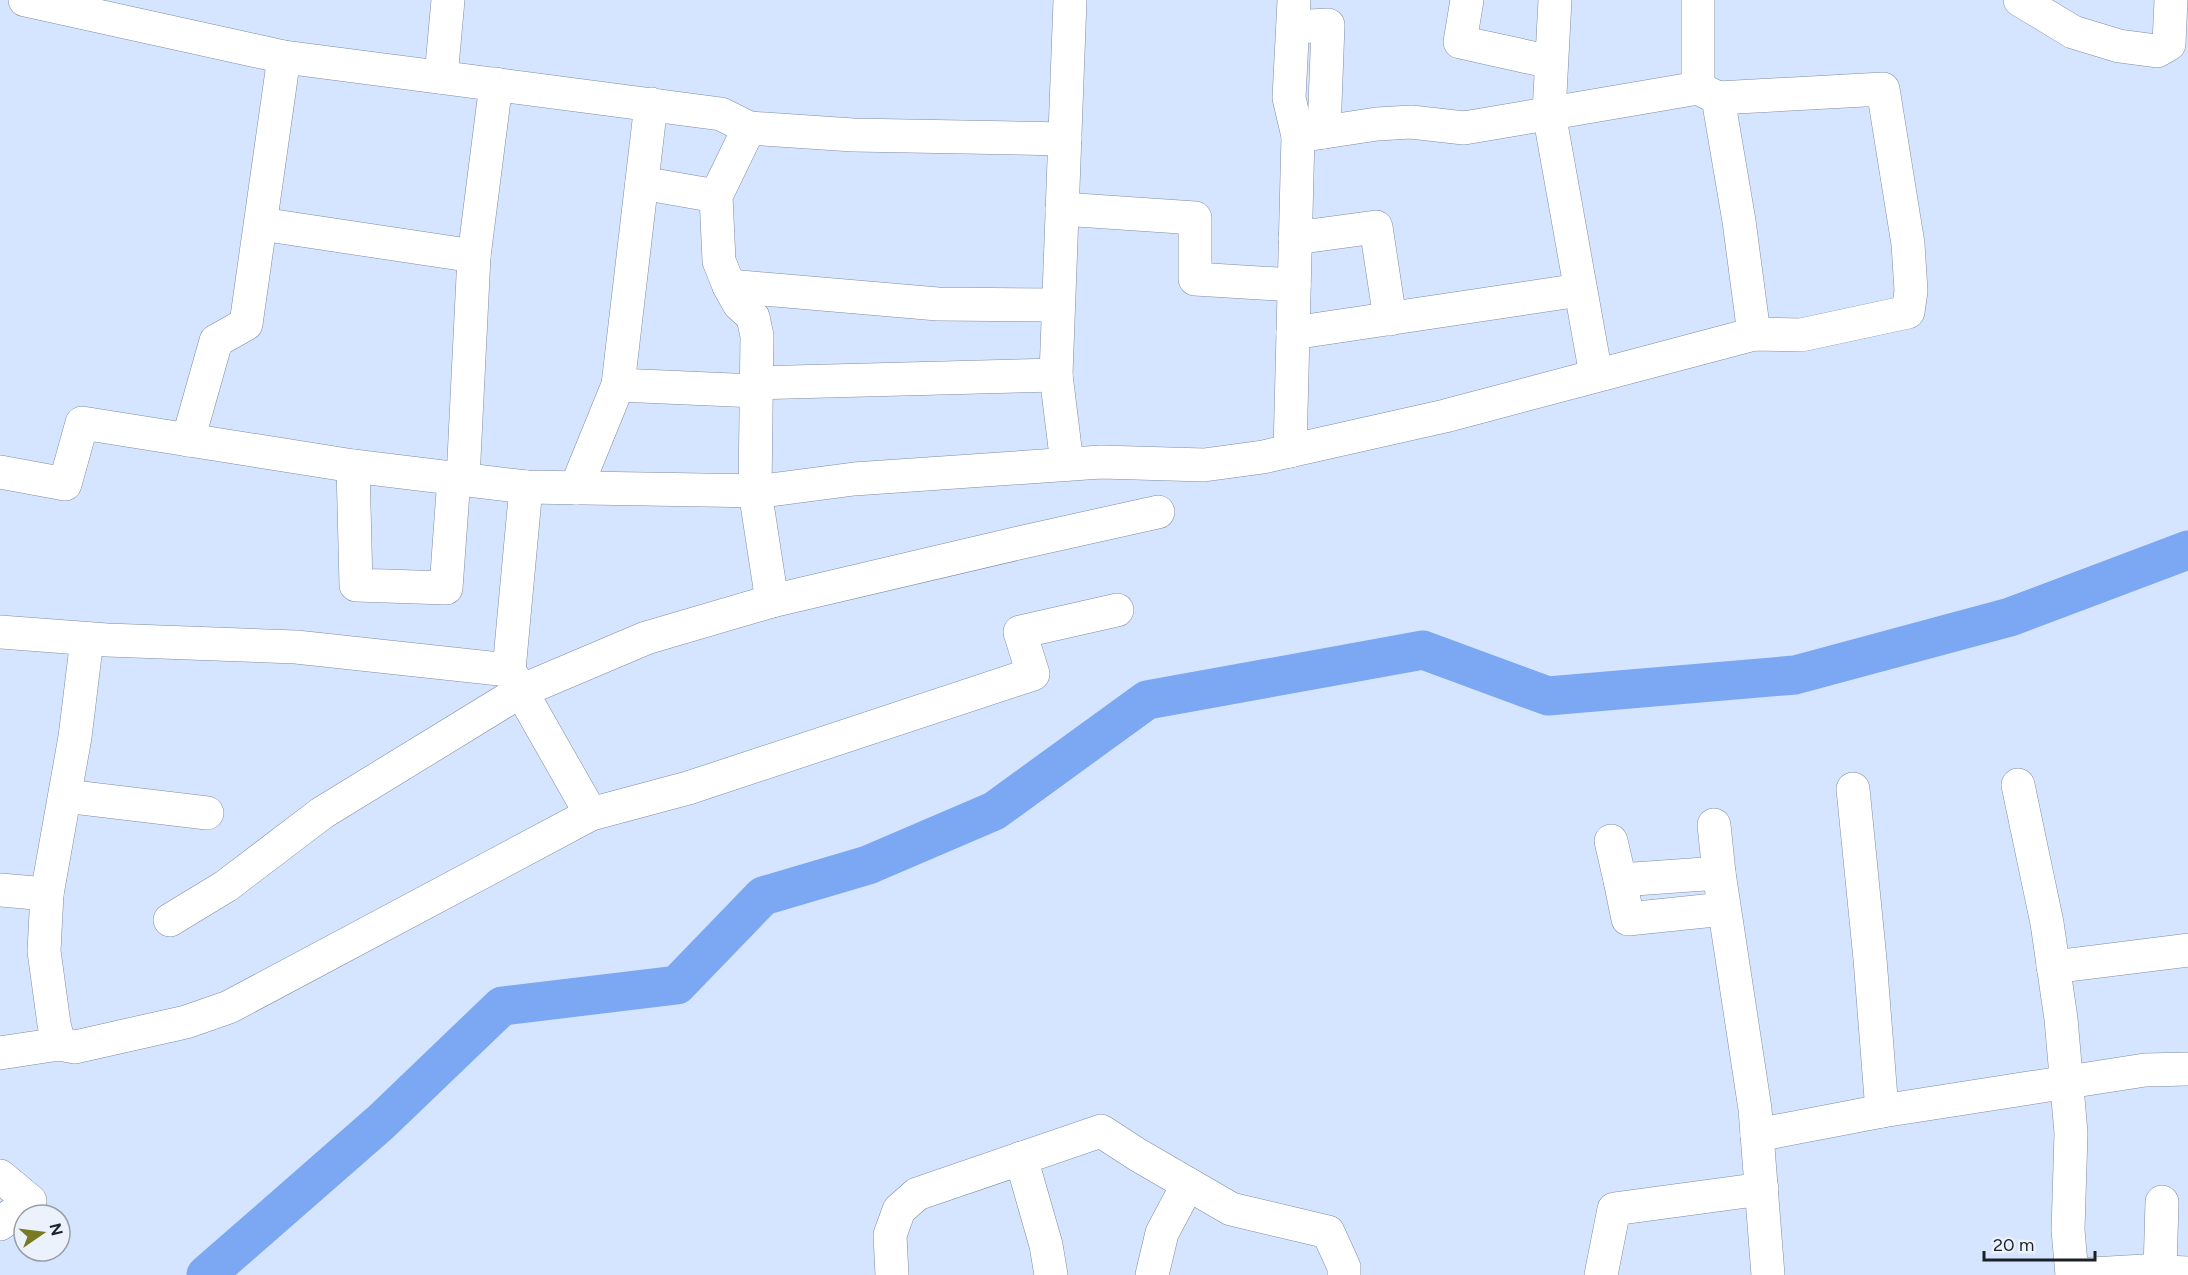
<svg xmlns="http://www.w3.org/2000/svg" width="2188" height="1275" font-family="Figtree,sans-serif">
<style>
.lines{fill:none;stroke-linecap:round;stroke-linejoin:round}
.canal{stroke:#7ca7f2;stroke-width:39}
.minor-casing{stroke:#7e8ca3;stroke-width:34}
.minor{stroke:#fff;stroke-width:33}
</style>
<rect width="100%" height="100%" fill="#d6e5ff"/>
<g class="lines">
<!-- canal -->
<path class="canal" d="M206,1275L381,1122L502,1006L677,985L763,896L868,865L994,811L1147,700L1423,650L1548,696L1795,675L2010,617L2188,550"/>
<defs>
<g id="minor">
<path d="M25,0L284,57L721,114L749,128L853,135L1065,139"/>
<path d="M1294,0L1289,98L1298,136"/>
<path d="M1467,0L1460,42L1551,62"/>
<path d="M1555,0L1549,113L1596,375"/>
<path d="M2020,0L2073,32L2119,46L2157,51L2169,44L2171,0"/>
<path d="M1293,27L1328,25L1324,132"/>
<path d="M441,77L448,0"/>
<path d="M1700,89L1718,98L1739,221L1754,334"/>
<path d="M749,128L716,196L719,261L729,286L739,304L753,317L757,336L755,491L772,601"/>
<path d="M642,183L716,196"/>
<path d="M1062,209L1195,218V279L1294,285"/>
<path d="M261,224L474,256"/>
<path d="M1295,238L1376,227L1390,319"/>
<path d="M729,286L938,304L1058,305"/>
<path d="M1293,333L1580,290"/>
<path d="M757,383L1056,375"/>
<path d="M618,385L756,391"/>
<path d="M188,440L216,341L246,324L284,57"/>
<path d="M1290,451L1298,136L1377,124L1411,122L1464,128L1698,88V0"/>
<path d="M1067,464L1056,375L1070,0"/>
<path d="M353,466L356,585L446,588L454,478"/>
<path d="M0,472L65,484L82,423L353,466L526,487L763,491L854,479L1101,462L1204,465L1263,457L1445,416L1754,334L1801,335L1908,312L1911,291L1908,244L1883,89L1718,98"/>
<path d="M463,479L474,256L496,84"/>
<path d="M576,488L618,385L651,104"/>
<path d="M0,632L107,640L296,647L509,670L591,814L688,788L1033,674L1020,632L1117,610"/>
<path d="M87,639L75,737L47,894L44,951L54,1024L59,1044L75,1047L186,1022L229,1007L591,814"/>
<path d="M509,670L526,487"/>
<path d="M2018,785L2047,923L2061,1019L2071,1133L2068,1230L2072,1275"/>
<path d="M65,796L207,813"/>
<path d="M1714,825L1719,873L1755,1109L1768,1275"/>
<path d="M1611,841L1620,880"/>
<path d="M1719,873L1620,880L1628,919L1724,909"/>
<path d="M0,890L47,894"/>
<path d="M170,920L226,886L322,813L521,691L646,638L772,601L1023,542L1158,512"/>
<path d="M2053,967L2188,950"/>
<path d="M0,1053L59,1044"/>
<path d="M1882,1111L2145,1070L2188,1069"/>
<path d="M1757,1135L1882,1111L1870,959L1853,789"/>
<path d="M1021,1158L1046,1245L1051,1275"/>
<path d="M0,1176L30,1201L0,1224"/>
<path d="M2160,1271L2162,1202"/>
<path d="M892,1275L890,1235L899,1210L917,1194L1101,1131L1138,1155L1231,1209L1328,1232L1344,1267V1275"/>
<path d="M1152,1275L1162,1233L1188,1184"/>
<path d="M1601,1275L1614,1209L1762,1189"/>
<path d="M2075,1275L2144,1271L2188,1273"/>
</g>
</defs>
<!-- minor casing -->
<use href="#minor" class="minor-casing"/>
<!-- minor -->
<use href="#minor" class="minor"/>
</g>
<!-- north arrow -->
<g transform="translate(42 1233) rotate(76)"><circle r="28" fill="#ecf2fc" stroke="#989ea8" stroke-width="1.5"/>
<path d="M0-4.5L10 22L0 15L-10 22Z" fill="#787b23"/>
<text y="-9" font-size="16" font-weight="bold" text-anchor="middle" fill="#1b2029">N</text>
</g>
<!-- scale -->
<path d="M1984 1251v9h111v-9" fill="none" stroke="#1b2029" stroke-width="3"/>
<text x="1993" y="1251" font-size="18" fill="#1b2029" stroke="#ecf2fc" stroke-width="4.5" paint-order="stroke">20 m</text>
</svg>
